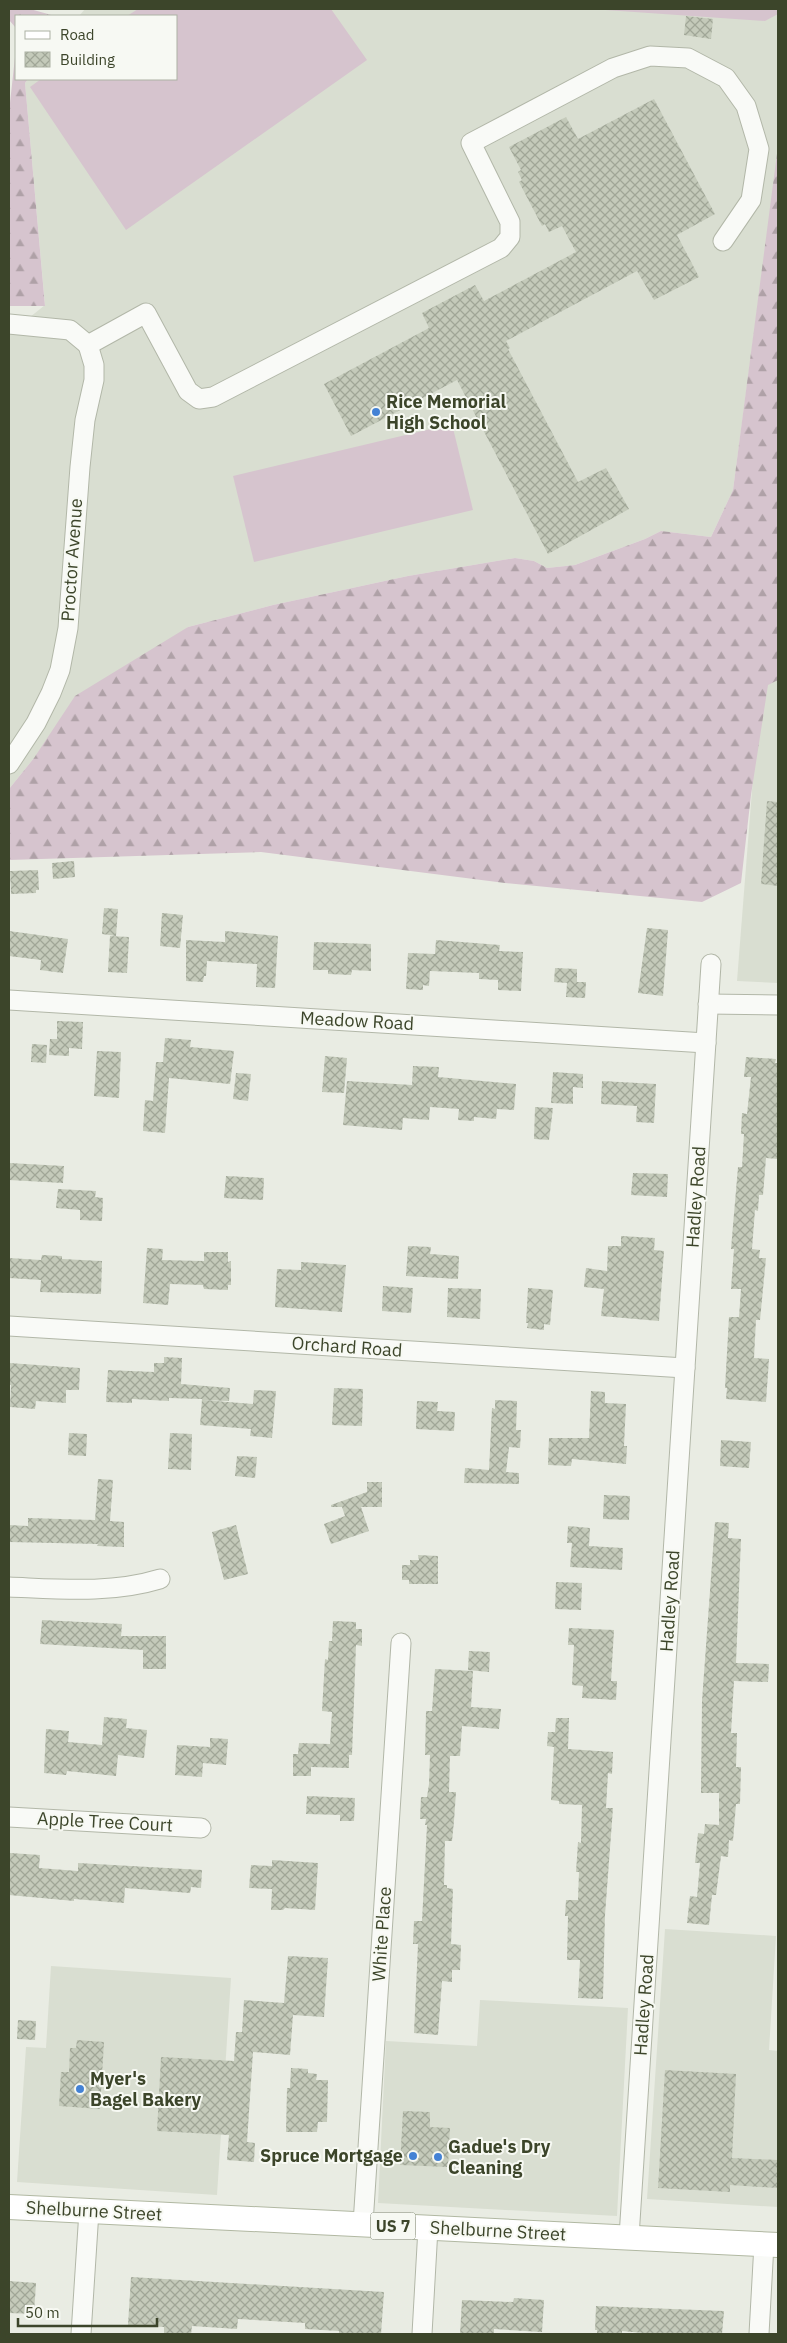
<svg xmlns="http://www.w3.org/2000/svg" width="787" height="2343" font-family="'IBM Plex Sans',sans-serif">
<style>
.built{fill:#d9ded1}
.forest{fill:url(#forest-firs)}
.garden{fill:#d6c4ce}
.building{fill:url(#building-cross-hatch)}
.lines{fill:none;stroke-linecap:round;stroke-linejoin:round}
.minor-casing{stroke:#b2b7a8;stroke-width:21}
.major-casing{stroke:#b1b8a2;stroke-width:26}
.minor{stroke:#f9faf7;stroke-width:19}
.major{stroke:#fff;stroke-width:24}
.poi-dot{fill:#4482d5;stroke:#f7f9f3;stroke-width:2}
.labels{text-anchor:middle;stroke-width:4;stroke-linejoin:round;paint-order:stroke}
.shield{fill:#f7f9f3;stroke:#747b66;stroke-width:1}
.shield-label{font-size:16px;font-weight:bold;fill:#3c452a}
.poi-label{font-size:18px;font-weight:bold;fill:#3c452a;stroke:#f7f9f3;text-anchor:start}
.street-label{font-size:18px;fill:#3c452a;stroke:#f7f9f3}
</style>
<defs>
<pattern id="forest-firs" width="22" height="20" patternUnits="userSpaceOnUse" patternTransform="scale(1.25)"><rect width="22" height="20" fill="#d6c4ce"/><path d="M5 1l3.5 6h-7zM16 11l3.5 6h-7z" fill="#afa1a7"/></pattern>
<pattern id="building-cross-hatch" width="8" height="8" patternUnits="userSpaceOnUse" patternTransform="scale(1.25)"><rect width="8" height="8" fill="#c4caba"/><path d="M0 0l8 8M0 8l8-8" fill="none" stroke="#a0a697"/></pattern>
</defs>
<rect width="100%" height="100%" fill="#e9ece3"/>
<!-- built -->
<g class="built">
<path d="M85,9H778V146L775,176L733,490L711,537L661,531L645,539L575,565L547,568L534,561L515,558L408,576L273,605L188,627L34,758L9,789V334L45,305L25,83L28,79H176V16H79Z"/>
<path d="M761,676L778,677V983L737,981Z"/>
<path d="M665,1929L776,1936L769,2050L778,2051V2207L647,2199Z"/>
<path d="M51,1966L231,1978L217,2195L17,2182L26,2047L46,2048Z"/>
<path d="M480,2000L628,2008L617,2216L378,2203L386,2041L477,2046Z"/>
</g>
<!-- forest -->
<g class="forest">
<path d="M9,9H30L55,16H16V28L9,20Z"/>
<path d="M16,48V79H28L25,83L45,306H9V112Z"/>
<path d="M778,146V680L768,685L751,795L741,883L702,902L505,883L261,852L9,860V789L34,758L75,696L188,627L273,605L408,576L515,558L534,561L547,568L575,565L645,539L661,531L711,537L733,490Z"/>
</g>
<!-- garden -->
<g class="garden">
<path d="M138,9H331L367,60L126,230L30,87L41,79H176V16H127Z"/>
<path d="M591,9H778V14L765,21Z"/>
<path d="M452,424L473,510L254,562L233,476Z"/>
</g>
<!-- building -->
<g class="building">
<path d="M686,16L713,19L711,39L684,35Z"/>
<path d="M654,99L715,214L677,235L699,277L654,300L637,271L506,341L510,348L508,349L578,482L606,468L629,509L548,554L457,380L351,436L324,384L429,328L422,313L475,285L484,301L576,252L562,226L549,232L545,224L542,226L519,182L522,180L518,172L521,170L509,147L566,117L578,139Z"/>
<path d="M767,801L778,802V886L761,884Z"/>
<path d="M74,861L75,877L53,879L52,863Z"/>
<path d="M38,870L39,890H36V893L11,894L10,871Z"/>
<path d="M104,908L118,909L116,936L102,934Z"/>
<path d="M162,913L183,915L180,948L160,946Z"/>
<path d="M647,928L668,930L663,996L638,993Z"/>
<path d="M9,931L68,939L63,973L40,970L41,960L9,956Z"/>
<path d="M225,931L278,936L275,988L256,987L257,964L207,961L206,976H204L203,982L186,981V940L225,942Z"/>
<path d="M110,936L129,937L127,973L108,972Z"/>
<path d="M436,940L500,945L499,951L523,952L521,991L498,990V980L479,979V973L430,971L429,986L423,985V990L406,989L408,953L435,954Z"/>
<path d="M314,942L371,944V971L352,970L351,975L328,974V970H313Z"/>
<path d="M555,968L577,969V982H586L585,998L566,997L567,983L554,982Z"/>
<path d="M57,1021L83,1022L82,1049L69,1048V1056L49,1055L50,1039H57Z"/>
<path d="M165,1038L191,1040L190,1047L234,1051L230,1084L169,1078L165,1133L143,1131L145,1100L153,1101L156,1062H163Z"/>
<path d="M32,1044L47,1045L46,1063L31,1062Z"/>
<path d="M97,1051L121,1052L119,1098L94,1096Z"/>
<path d="M325,1056L347,1058L344,1093L322,1092Z"/>
<path d="M746,1057L776,1059L775,1063H778V1159L766,1158L763,1195H759L758,1211L755,1210L752,1249L760,1250L759,1258H766L760,1320H756L754,1358L769,1359L766,1402L726,1399L727,1388H725L729,1317H739L741,1289H731L734,1249H731L738,1167H742L744,1134H741L742,1113L747,1114L751,1077H744Z"/>
<path d="M413,1066L439,1067L438,1077L516,1084L514,1110L497,1109L496,1119L474,1117V1121L458,1120L459,1109L430,1107L429,1120L403,1118L402,1130L343,1125L347,1081L412,1085Z"/>
<path d="M553,1072L583,1074V1088L573,1087V1104L551,1103Z"/>
<path d="M236,1073L251,1074L248,1101L233,1099Z"/>
<path d="M602,1081L656,1084L654,1123L636,1122L637,1106L601,1104Z"/>
<path d="M535,1107L553,1108L549,1140L534,1139Z"/>
<path d="M9,1163L64,1166L63,1183L9,1180Z"/>
<path d="M633,1173L668,1174L667,1197L631,1195Z"/>
<path d="M226,1176L264,1178L263,1200L224,1198Z"/>
<path d="M58,1189L96,1191L95,1197L103,1198L102,1221L80,1220V1210L56,1208Z"/>
<path d="M621,1236L655,1238L654,1250L664,1251L659,1321L601,1316L604,1289L584,1287L586,1268L607,1271L608,1246H621Z"/>
<path d="M408,1246L431,1247L430,1254L459,1256L458,1279L406,1276Z"/>
<path d="M147,1248L163,1249L162,1260L204,1261V1252H228V1262L231,1261V1285H228V1290L204,1289L203,1285L170,1284L168,1305L143,1303Z"/>
<path d="M42,1255L62,1256V1259L102,1261L101,1294L40,1292L41,1280L9,1278V1258L41,1260Z"/>
<path d="M301,1262L346,1265L342,1312L275,1307L277,1269L301,1270Z"/>
<path d="M383,1286L413,1288L411,1313L382,1311Z"/>
<path d="M448,1288L481,1289L480,1319L447,1317Z"/>
<path d="M528,1288L553,1290L550,1325L544,1324V1330L527,1328L528,1323H526Z"/>
<path d="M164,1357L182,1358L181,1384L230,1388L229,1401L203,1400L253,1404L254,1390L276,1391L272,1438L250,1436L251,1429L200,1425L202,1399L169,1398V1401L132,1399V1403L106,1402L108,1370L154,1372V1363H164Z"/>
<path d="M9,1363L80,1368L79,1390H66V1403L36,1401L35,1409L10,1407L11,1385H9Z"/>
<path d="M334,1388L363,1389L362,1426L332,1425Z"/>
<path d="M591,1391L605,1392V1403L626,1404L624,1446H627L626,1464L572,1459L571,1466L548,1465L549,1438H589Z"/>
<path d="M495,1400L517,1401L516,1430H521L520,1448L509,1447L506,1472L519,1473V1484L464,1483L465,1468L489,1470L492,1408L495,1409Z"/>
<path d="M417,1401L438,1402L437,1411L455,1412L454,1431L416,1429Z"/>
<path d="M69,1433L87,1434L86,1456L68,1455Z"/>
<path d="M170,1433L192,1434L191,1470L168,1469Z"/>
<path d="M721,1440L751,1442L749,1468L720,1466Z"/>
<path d="M237,1456L257,1457L255,1478L235,1476Z"/>
<path d="M98,1479L113,1480L110,1521L124,1522V1547L97,1546L98,1544L9,1542V1525L28,1526V1518L95,1520Z"/>
<path d="M367,1482H382V1507H361L369,1531L331,1544L324,1524L345,1516L342,1507H331V1505L367,1492Z"/>
<path d="M604,1495L630,1496L629,1520L603,1519Z"/>
<path d="M715,1522L729,1523L728,1538L741,1539L736,1663L769,1664L768,1682L734,1681L731,1733H737L736,1767H741L740,1804H736L733,1841L729,1840L728,1857L721,1856L716,1895H712L709,1925L687,1923L690,1896L697,1897L700,1863H695L698,1833L704,1834L705,1824L719,1825V1793H701L702,1701Z"/>
<path d="M236,1525L248,1574L224,1580L212,1532Z"/>
<path d="M568,1526L590,1528L589,1546L623,1548L622,1570L570,1567L572,1543H567Z"/>
<path d="M418,1555L438,1556V1584H409V1580H402V1565H410V1560H419Z"/>
<path d="M556,1582L582,1583L581,1610L555,1609Z"/>
<path d="M42,1620L122,1624L121,1636H166V1669H143V1650L40,1644Z"/>
<path d="M333,1621L356,1622V1629H362V1646L356,1645L352,1755H349V1768L311,1767V1776H293V1754H298L299,1743L330,1744L332,1712L322,1711L325,1659L328,1660L329,1641H332Z"/>
<path d="M569,1628L614,1630L611,1681H617L616,1700L582,1698L583,1686L572,1685L574,1645H568Z"/>
<path d="M469,1651L490,1652L489,1672L468,1670Z"/>
<path d="M435,1669L473,1671L471,1707L501,1709L499,1729L462,1726L460,1756H450L449,1792H456L454,1821L452,1841H445L444,1885H447V1888L453,1889L451,1944L461,1945L460,1970H452V1982L442,1981L438,2035L414,2033L418,1944H413L414,1921H422L427,1825H425L426,1819H420L421,1797H427L429,1784L430,1755H425L426,1711H432Z"/>
<path d="M104,1717L127,1719L126,1728L147,1730L144,1758L118,1755L116,1776L67,1771L66,1775L44,1773L46,1729L69,1731L68,1742L102,1745Z"/>
<path d="M556,1718H569L568,1749L613,1752L612,1774L608,1773L606,1808H613L605,1915L603,1999L578,1998L580,1960H567L568,1916H565L566,1900H578L579,1872H576L578,1842L581,1843L582,1805L559,1804V1801L551,1800L554,1747L547,1746L548,1732H555Z"/>
<path d="M210,1738L228,1739L226,1765L203,1763L202,1777L175,1775L177,1745L210,1747Z"/>
<path d="M307,1796L355,1798L354,1821H340V1815L306,1814Z"/>
<path d="M10,1853L40,1855L39,1868L78,1871V1863L202,1870L201,1888L191,1887L190,1893L125,1888L124,1903L74,1899V1901L9,1895Z"/>
<path d="M272,1860L318,1863L315,1910L285,1908L283,1910H271L272,1889L249,1888L251,1865L272,1866Z"/>
<path d="M288,1956L328,1958L324,2017L293,2015L290,2055L253,2052L247,2142L255,2143L254,2162L227,2160L229,2135L157,2131L161,2057L234,2061L236,2032H242L244,2000L284,2003Z"/>
<path d="M18,2020L36,2021L35,2040L17,2039Z"/>
<path d="M77,2040L104,2042L100,2109L59,2106L61,2072H69L70,2048H76Z"/>
<path d="M291,2068L308,2069V2073L317,2074L316,2080H328L327,2122H318L317,2132H286L287,2088H290Z"/>
<path d="M665,2070L736,2074L732,2158L778,2160V2188L730,2185V2192L658,2188Z"/>
<path d="M403,2111L430,2112V2127L450,2128L448,2167L400,2165Z"/>
<path d="M131,2277L384,2292L381,2334H339V2331L305,2329V2323L238,2319L237,2329L192,2326L191,2334H164V2327L128,2325Z"/>
<path d="M9,2281L36,2283L34,2314L9,2313Z"/>
<path d="M514,2298L544,2300L542,2332L494,2329V2334H460L462,2300L513,2302Z"/>
<path d="M596,2306L724,2311L722,2334H653L622,2331V2334H597V2330H595Z"/>
</g>
<g class="lines">
<defs>
<g id="minor">
<path d="M9,324L70,330L88,345"/>
<path d="M88,345L146,313L188,391L199,399L213,397L501,248L510,237V222L471,143L613,68L650,56L688,58L726,78L746,106L759,149L751,200L723,241"/>
<path d="M9,764L36,723L51,693L60,670L68,628L80,467L85,420L94,380V365L88,345"/>
<path d="M9,1000L706,1043"/>
<path d="M708,1004L778,1005"/>
<path d="M9,1326L685,1368"/>
<path d="M9,1587C59,1589 111,1594 160,1579"/>
<path d="M9,1817L201,1828"/>
<path d="M363,2224L401,1643"/>
<path d="M629,2237L711,964"/>
<path d="M81,2334L89,2211"/>
<path d="M422,2334L428,2228"/>
<path d="M759,2334L764,2244"/>
</g>
<path id="major" d="M9,2207L778,2245"/>
</defs>
<!-- minor casing -->
<use href="#minor" class="minor-casing"/>
<!-- major casing -->
<use href="#major" class="major-casing"/>
<!-- minor -->
<use href="#minor" class="minor"/>
<!-- major -->
<use href="#major" class="major"/>
</g>
<!-- markers -->
<g class="poi-dot">
<circle cx="376" cy="412" r="5"/>
<circle cx="80" cy="2089" r="5"/>
<circle cx="413" cy="2156" r="5"/>
<circle cx="438" cy="2157" r="5"/>
</g>
<g class="labels">
<!-- shield labels -->
<rect class="shield" x="370.5" y="2212.5" width="45" height="27" rx="4"/>
<g class="shield-label">
<text x="393" y="2232">US 7</text>
</g>
<!-- poi labels -->
<g class="poi-label">
<text x="386" y="408">Rice Memorial<tspan x="386" dy="21">High School</tspan></text>
<text x="90" y="2085">Myer's<tspan x="90" dy="21">Bagel Bakery</tspan></text>
<text x="448" y="2153">Gadue's Dry<tspan x="448" dy="21">Cleaning</tspan></text>
<text x="403" y="2162" text-anchor="end">Spruce Mortgage</text>
</g>
<!-- street labels -->
<g class="street-label">
<text transform="translate(72 560) rotate(-86)" y="6">Proctor Avenue</text>
<text transform="translate(357 1021) rotate(3)" y="6">Meadow Road</text>
<text transform="translate(696 1197) rotate(-86)" y="6">Hadley Road</text>
<text transform="translate(347 1347) rotate(4)" y="6">Orchard Road</text>
<text transform="translate(670 1601) rotate(-86)" y="6">Hadley Road</text>
<text transform="translate(105 1822) rotate(3)" y="6">Apple Tree Court</text>
<text transform="translate(382 1934) rotate(-86)" y="6">White Place</text>
<text transform="translate(644 2005) rotate(-86)" y="6">Hadley Road</text>
<text transform="translate(94 2211) rotate(3)" y="6">Shelburne Street</text>
<text transform="translate(498 2231) rotate(3)" y="6">Shelburne Street</text>
</g>
</g>
<!-- border -->
<rect width="787" height="2343" fill="none" stroke="#3c452a" stroke-width="20"/>
<!-- legend -->
<rect x="15" y="15" width="162" height="65" fill="#f7f9f3" stroke="#acb1a3"/>
<rect x="25" y="31" width="25" height="8" fill="#ffffff" stroke="#acb1a3"/>
<text x="60" y="40" font-size="15" fill="#3c452a">Road</text>
<rect x="25" y="52" width="25" height="15" fill="url(#building-cross-hatch)" stroke="#acb1a3"/>
<text x="60" y="65" font-size="15" fill="#3c452a">Building</text>
<!-- scale -->
<path d="M18 2318v8h139v-8" fill="none" stroke="#3c452a" stroke-width="2.5"/>
<text x="25" y="2318" font-size="15" fill="#3c452a" stroke="#f7f9f3" stroke-width="4" paint-order="stroke">50 m</text>
</svg>
